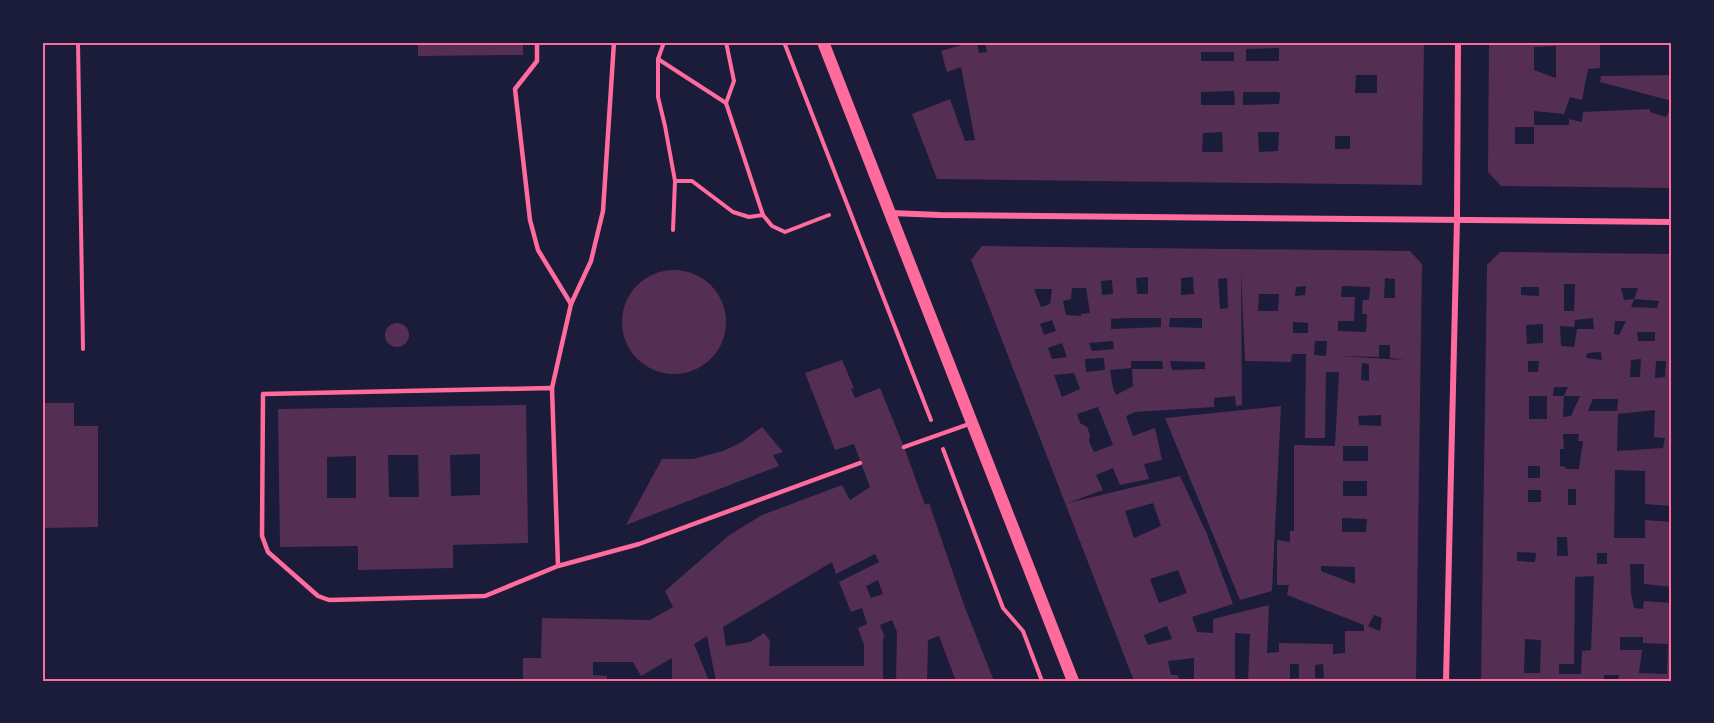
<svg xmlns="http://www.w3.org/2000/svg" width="1714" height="723" font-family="Inter,sans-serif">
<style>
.building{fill:#542f53;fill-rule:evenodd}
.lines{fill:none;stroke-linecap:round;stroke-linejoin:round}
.path{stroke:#ff6b9d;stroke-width:4}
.service{stroke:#ff6b9d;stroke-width:4.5}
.minor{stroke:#ff6b9d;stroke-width:6}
.secondary{stroke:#ff6b9d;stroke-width:12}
.neatline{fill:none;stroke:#ff6b9d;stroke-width:2}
</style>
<rect width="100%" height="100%" fill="#1b1b3a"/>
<!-- building -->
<g class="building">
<path d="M418,42H523V55L418,56Z"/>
<path d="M972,42H977L979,53L987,52L985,42H1424L1422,185L937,179L912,114L950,99L965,141L975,140L961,67L947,72L941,51ZM1279,48V61H1246V49ZM1201,52H1234V61H1201ZM1356,75H1377V93H1355ZM1234,91L1235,105H1201V92ZM1243,92H1279L1280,95L1279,104L1243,105ZM1222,132L1223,152H1202L1203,133ZM1258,132H1279L1278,151L1259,152ZM1335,136H1350V149H1335Z"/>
<path d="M1489,42H1600V68L1588,69L1582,100L1570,97L1564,114L1534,111V125H1569V119L1582,122L1583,112L1650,109V112L1666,117L1672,104V188L1501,186L1488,172ZM1556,46V78L1534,70V47ZM1515,127H1534V144H1515Z"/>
<path d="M1672,75V101L1600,82L1601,76Z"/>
<path d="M982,246L1410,251L1422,264L1416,681H1248L1250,634L1235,633V681H1194V658L1168,661L1171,675H1177L1181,681H1134L971,260ZM1241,271L1245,361L1291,362L1292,354H1306L1305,438H1325L1326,372H1339L1335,446L1294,445V531H1290V542L1277,540V585H1289L1287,595L1364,625V631H1345V653L1333,654V644L1279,643V652L1267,653L1269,605L1213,619V633L1197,632L1192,617L1233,604L1207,534L1180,476L1068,503L1103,490L1096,475L1113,468L1120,485L1149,479L1144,464L1162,460L1155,428L1133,436L1126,416L1135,412L1214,407V398L1235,396L1236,406L1242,405ZM1148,277V294H1137L1136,278ZM1193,277L1194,294L1181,295V278ZM1227,278L1228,308L1220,309L1218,279ZM1385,278L1395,279V298H1384ZM1112,280L1113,294L1102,295L1101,281ZM1306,286L1305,295L1295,296L1296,287ZM1342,286L1370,287L1369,300H1363L1362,314H1367L1366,332L1338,331V321H1354L1355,297H1341ZM1072,288H1086L1090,313L1081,314V316L1066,315L1063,301L1071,299ZM1034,289H1052L1050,304L1041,307ZM1259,294H1279L1278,311H1258ZM1128,318H1161V327L1111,329V319ZM1170,318H1202V328L1169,327ZM1052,320L1056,331L1044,335L1040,324ZM1293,322L1308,323V333H1293ZM1113,341L1114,349L1092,351L1089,343ZM1315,341H1327L1326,356L1314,355ZM1062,343L1067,357L1052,359L1048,348ZM1379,345H1390V358L1405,360L1339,356L1379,357ZM1104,358L1105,370L1086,372L1085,359ZM1131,361H1162L1163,369H1132L1133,386L1116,395L1113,388L1110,370L1131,368ZM1170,361L1205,362V369L1172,370ZM1362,363L1369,364V381L1361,380ZM1074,373L1080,389L1062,397L1054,375ZM1098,407L1113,445L1094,452L1089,442L1090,435L1087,427L1080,423L1077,414ZM1381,415V426L1359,425L1358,416ZM1343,446H1368V461H1343ZM1343,481H1367V496H1343ZM1153,503L1161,526L1134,538L1125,511ZM1342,518L1367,519L1366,532H1342ZM1321,566L1355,567V584L1321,571ZM1178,570L1187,593L1159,603L1150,579ZM1374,615L1382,618L1380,631L1368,626ZM1167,626L1172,639L1148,645L1144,635ZM1290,664H1299V678L1290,679ZM1323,664L1324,678H1315V665Z"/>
<path d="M1500,252L1672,254V462H1671L1670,472H1672V506L1645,504V471L1615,470L1614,538H1645V520L1672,522V587L1644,584V564H1630L1631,594L1634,608L1643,609L1644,601L1672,603V681H1618L1619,675H1604V681H1481L1487,265ZM1564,284H1575L1574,311H1564ZM1521,287H1539V296L1521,295ZM1621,288H1638L1634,299L1659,301L1657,308L1631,307L1634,299L1624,300ZM1593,318L1594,329H1577L1574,347L1561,346L1560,326L1574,327L1575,320ZM1615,321H1626L1619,335L1614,334ZM1543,324V343L1527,344L1526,325ZM1637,332H1655V341H1638ZM1601,352L1602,360L1586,358L1587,353ZM1641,359L1640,377H1630L1631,360ZM1528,361H1539L1538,372H1528ZM1656,361H1666L1665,377L1655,378ZM1554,387H1568L1564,396H1580L1571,416L1563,417L1564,396H1553ZM1529,396H1547V419H1529ZM1593,399H1618L1617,411H1588ZM1655,410L1654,437L1665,438L1663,448L1617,451L1618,414ZM1563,434H1579L1578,441H1583L1579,469H1565L1566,467L1560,466V449H1564ZM1528,466H1540V478H1528ZM1568,489H1576V505H1568ZM1528,490H1541V502H1528ZM1557,537H1567L1568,556H1557ZM1517,552L1536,553L1535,562L1517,561ZM1597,553H1607V564H1597ZM1594,576L1591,650L1582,651L1581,674H1559V664H1574L1575,577ZM1620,637H1643V643L1668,644L1667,674L1639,673L1642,650H1620ZM1525,639L1541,640L1540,673H1524Z"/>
<circle cx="674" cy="322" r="52"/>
<circle cx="397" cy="335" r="12"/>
<path d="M842,360L854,388L851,389L855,398L880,388L904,447L925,505L929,503L964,605L994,681H956L939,636L928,640L927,681H896L897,632L892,620L880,625L885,637H883V681H716L707,636L694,644L709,681H672V658L641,676L633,662H593V675L607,676V681H523V658H541L542,618L650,620L673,607L665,591L728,536L762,515L842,485L850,500L870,487L854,444L835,450L805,373ZM875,554L879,562L839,582L851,612L862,608L867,624L858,628L864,645V666H769L770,641L764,633L750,642L726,646L723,627L832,562L836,574ZM878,580L883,594L871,598L866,586Z"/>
<path d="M42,403H74V426H98V527L42,528Z"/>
<path d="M526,405L528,543L453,545V568L358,570V546L280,547L278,409ZM480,454V495L451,496L450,455ZM388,455H418L419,497H389ZM356,456V498H327V457Z"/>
<path d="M1281,406L1272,591L1240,600L1165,418Z"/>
<path d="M762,427L783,452L773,455L779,466L626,525L662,459H693L723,451L740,443Z"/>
</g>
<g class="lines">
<!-- path -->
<g class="path">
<path d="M78,42L83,349"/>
<path d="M664,42L658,59V97L665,126L675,181H692L733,212L749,217L763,215"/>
<path d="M726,42L734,81L726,103L763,215L772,226L785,232L829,215"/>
<path d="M784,42L931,420"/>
<path d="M658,59L726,103"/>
<path d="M673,230L675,181"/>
<path d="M943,449L1003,608L1023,631L1042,681"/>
</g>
<!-- service -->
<g class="service">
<path d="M537,42V61L515,89L530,220L538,250L571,304"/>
<path d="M552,388L571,304L591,261L603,211L614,42"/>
<path d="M904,447L972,423"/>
<path d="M558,566L552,388L263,394L262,536L268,552L318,596L329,600L485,596L558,566L639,544L860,463"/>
</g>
<!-- minor -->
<g class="minor">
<path d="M891,213L940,215L1672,222"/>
<path d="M1446,681L1457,220L1458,42"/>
</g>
<!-- secondary -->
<path class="secondary" d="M823,42L1073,681"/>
</g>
<!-- border -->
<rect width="1714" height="723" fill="none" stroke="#1b1b3a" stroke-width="87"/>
<rect x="44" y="44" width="1626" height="636" class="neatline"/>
</svg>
